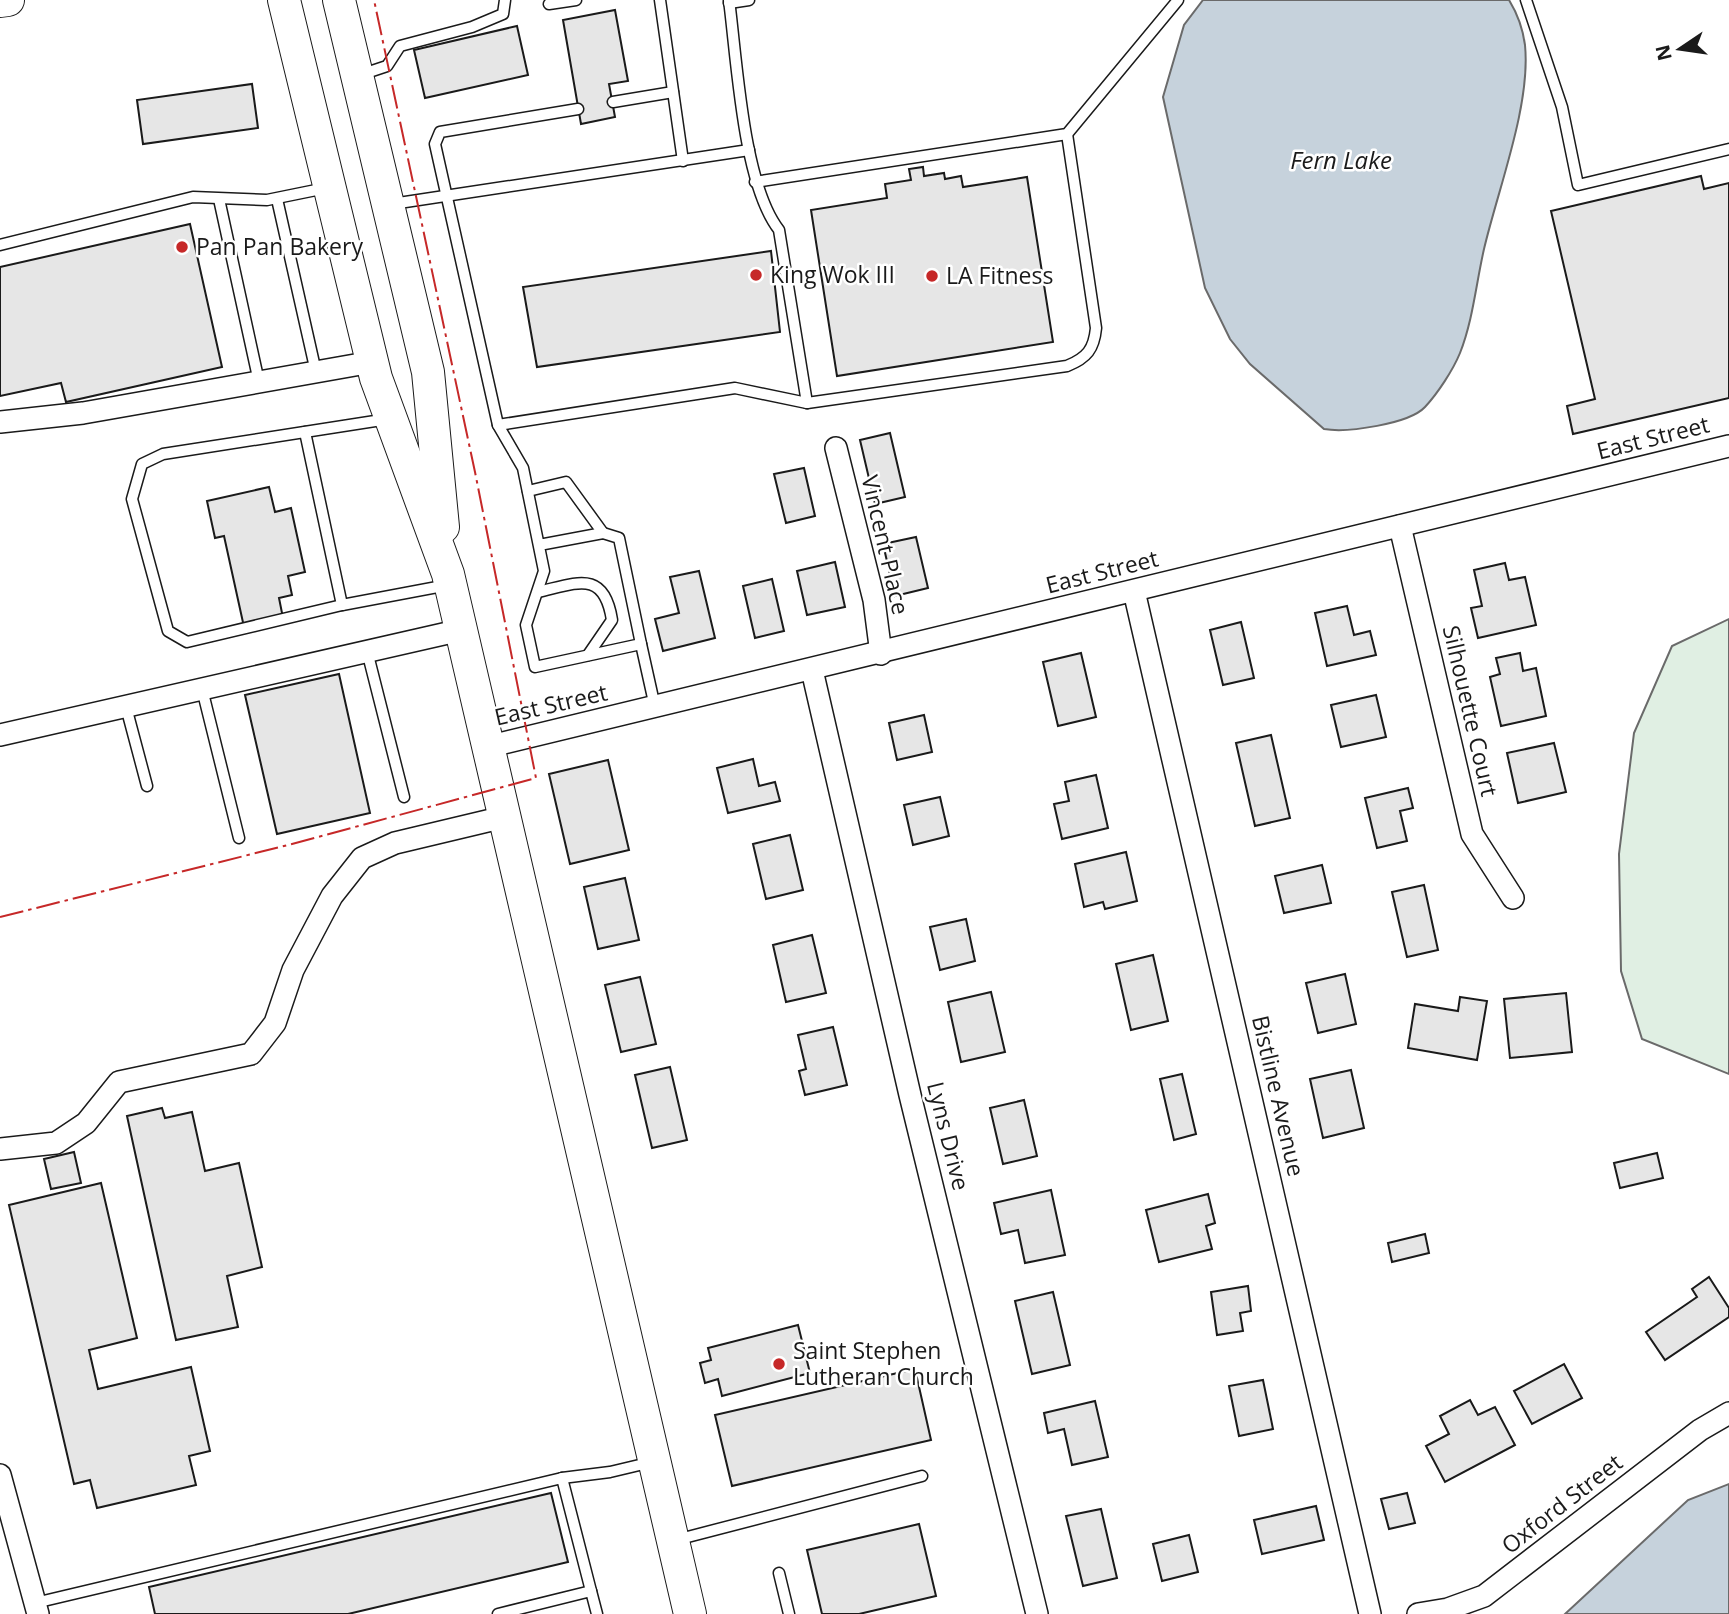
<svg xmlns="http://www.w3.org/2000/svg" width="1729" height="1614" font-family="'Open Sans',sans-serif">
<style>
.green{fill:#e0efe3;stroke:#6a6a6a;stroke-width:2}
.water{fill:#c6d2dc;stroke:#6a6a6a;stroke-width:2}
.building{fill:#e6e6e6;stroke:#1a1a1a;stroke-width:2}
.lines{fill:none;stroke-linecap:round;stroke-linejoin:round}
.service-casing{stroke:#1a1a1a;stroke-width:13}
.minor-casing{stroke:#1a1a1a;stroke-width:24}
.primary-casing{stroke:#1a1a1a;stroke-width:34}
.service{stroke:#fff;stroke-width:10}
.minor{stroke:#fff;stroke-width:21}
.primary{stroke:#fff;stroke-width:32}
.power{stroke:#c62828;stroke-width:2;stroke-dasharray:24 5 3.5 5;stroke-linecap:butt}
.poi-dot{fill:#c62828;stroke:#fff;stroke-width:2.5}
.labels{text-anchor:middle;stroke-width:5;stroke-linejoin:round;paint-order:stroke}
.poi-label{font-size:23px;fill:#1a1a1a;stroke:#fff;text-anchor:start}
.street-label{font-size:23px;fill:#1a1a1a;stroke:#fff}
.water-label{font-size:24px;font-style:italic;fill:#1a1a1a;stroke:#fff}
</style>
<rect width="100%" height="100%" fill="#fff"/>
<!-- green -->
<path class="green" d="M1729,619V1074L1642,1039L1621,971L1619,854L1634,733L1672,646Z"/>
<!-- water -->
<g class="water">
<path d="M1203,0H1509C1517,13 1523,30 1525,45C1531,105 1498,189 1484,249C1476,284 1473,320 1460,353C1453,370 1438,393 1425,407C1409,424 1347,433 1324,429L1250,364L1230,339L1205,288L1163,97L1184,25Z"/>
<path d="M1729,1484V1614H1565L1688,1500Z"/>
</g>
<!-- building -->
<g class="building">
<path d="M615,10L628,81L609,84L615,117L581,124L563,20Z"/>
<path d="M517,26L528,75L425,98L414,50Z"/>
<path d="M252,84L258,128L143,144L137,100Z"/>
<path d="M923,167L924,176L944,173L945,179L961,176L963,187L1027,177L1053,342L837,376L811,210L887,198L885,184L911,180L909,169Z"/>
<path d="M1701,176L1704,189L1729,183V398L1573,434L1567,406L1595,399L1551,211Z"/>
<path d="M190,224L222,367L66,402L61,383L0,396V267Z"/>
<path d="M771,251L780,332L537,367L523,287Z"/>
<path d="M890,433L905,497L875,504L860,440Z"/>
<path d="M804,468L815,516L786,523L774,474Z"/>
<path d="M269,487L275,512L291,508L305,572L288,576L292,595L279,598L283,618L244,627L224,536L215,538L207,501Z"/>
<path d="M916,537L928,588L895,596L883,544Z"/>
<path d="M835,562L845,607L807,615L797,571Z"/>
<path d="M1505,563L1509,580L1525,577L1536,625L1478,638L1471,608L1482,606L1474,570Z"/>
<path d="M699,571L715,638L663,651L655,619L679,613L670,577Z"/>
<path d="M772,579L784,631L755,638L743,586Z"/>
<path d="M1347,606L1354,635L1370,631L1376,655L1327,666L1315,613Z"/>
<path d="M1241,622L1254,678L1223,685L1210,630Z"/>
<path d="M1081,653L1096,717L1058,726L1043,662Z"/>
<path d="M1520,653L1523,671L1536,668L1546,716L1501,726L1490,677L1500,674L1496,658Z"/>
<path d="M339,674L370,813L277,834L245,695Z"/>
<path d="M1376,695L1386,737L1341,747L1331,705Z"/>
<path d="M924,715L932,752L897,760L889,723Z"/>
<path d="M1271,735L1290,818L1255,826L1236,743Z"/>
<path d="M1554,743L1566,792L1518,803L1507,753Z"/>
<path d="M753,759L759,786L775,782L780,801L728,813L717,768Z"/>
<path d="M608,760L629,850L570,864L549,774Z"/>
<path d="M1096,775L1108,828L1062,839L1054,804L1069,801L1065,782Z"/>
<path d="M1408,788L1413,808L1400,811L1407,841L1377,848L1365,798Z"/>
<path d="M940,797L949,836L913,845L904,805Z"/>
<path d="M790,835L803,890L766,899L753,844Z"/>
<path d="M1126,852L1137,901L1105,909L1103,902L1084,907L1075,864Z"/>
<path d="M1322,865L1331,903L1284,913L1275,876Z"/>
<path d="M625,878L639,940L598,949L584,887Z"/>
<path d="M1424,885L1438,950L1407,957L1392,892Z"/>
<path d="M966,919L975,961L940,970L930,927Z"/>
<path d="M812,935L826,993L786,1002L773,945Z"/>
<path d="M1153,955L1168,1021L1131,1030L1116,964Z"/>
<path d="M1345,974L1356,1024L1318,1033L1306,983Z"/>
<path d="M640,977L656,1044L621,1052L605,985Z"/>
<path d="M991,992L1005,1052L961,1062L948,1002Z"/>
<path d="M1566,993L1572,1052L1510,1058L1504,999Z"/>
<path d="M1460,997L1487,1001L1477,1060L1408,1048L1415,1004L1458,1011Z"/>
<path d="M833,1027L847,1085L805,1095L799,1071L806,1069L798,1035Z"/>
<path d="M670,1067L687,1140L652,1148L635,1075Z"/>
<path d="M1351,1070L1364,1128L1323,1138L1310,1079Z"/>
<path d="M1182,1074L1196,1134L1174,1140L1160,1079Z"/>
<path d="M1024,1100L1037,1156L1003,1164L990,1108Z"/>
<path d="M162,1108L165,1118L192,1112L205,1171L239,1163L262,1267L227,1276L238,1327L176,1340L127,1116Z"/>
<path d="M74,1152L81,1183L51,1189L44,1159Z"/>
<path d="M1657,1153L1663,1178L1620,1188L1614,1163Z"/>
<path d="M101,1183L137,1338L89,1350L98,1389L191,1367L210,1451L189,1456L196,1485L97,1508L90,1480L74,1484L9,1205Z"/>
<path d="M1051,1190L1065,1255L1025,1263L1018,1230L1001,1234L994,1203Z"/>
<path d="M1208,1194L1215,1223L1206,1226L1212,1249L1159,1262L1146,1210Z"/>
<path d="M1425,1234L1429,1253L1392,1262L1388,1243Z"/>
<path d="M1709,1277L1729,1308V1317L1665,1360L1646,1332L1697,1297L1692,1289Z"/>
<path d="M1248,1286L1251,1311L1240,1313L1243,1331L1217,1335L1211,1292Z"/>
<path d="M1053,1292L1070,1365L1032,1374L1015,1301Z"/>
<path d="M798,1325L810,1373L722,1396L718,1379L705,1383L700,1363L711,1360L708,1348Z"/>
<path d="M1564,1364L1582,1398L1532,1424L1514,1391Z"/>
<path d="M915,1369L931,1440L732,1486L715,1415Z"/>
<path d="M1263,1380L1273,1429L1239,1436L1229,1386Z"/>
<path d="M1470,1400L1478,1415L1495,1407L1515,1445L1445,1482L1426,1446L1449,1434L1440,1416Z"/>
<path d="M1095,1401L1108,1457L1072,1465L1064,1429L1048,1433L1044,1413Z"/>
<path d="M551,1493L568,1562L348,1614H155L149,1587Z"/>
<path d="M1407,1493L1415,1523L1389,1529L1381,1499Z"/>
<path d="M1316,1506L1324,1540L1262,1554L1254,1520Z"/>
<path d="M1101,1509L1117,1578L1083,1586L1066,1516Z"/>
<path d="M919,1524L936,1596L859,1614H822L807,1550Z"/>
<path d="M1189,1535L1198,1572L1162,1581L1153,1544Z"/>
</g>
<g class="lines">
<defs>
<g id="service">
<path d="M660,0L683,161"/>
<path d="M729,0C737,61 743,184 779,230L807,403"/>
<path d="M1526,0L1562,107L1578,185L1729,149"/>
<path d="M729,3L749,0"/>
<path d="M549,4L576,0"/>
<path d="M360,75L387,66L400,46L472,27L503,14L505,0"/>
<path d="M613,102L673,92"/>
<path d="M755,182L1067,134L1178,0"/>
<path d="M219,199L259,382"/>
<path d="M277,199L316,372"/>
<path d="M392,204L749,150"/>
<path d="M0,245L193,197L267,200L326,188"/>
<path d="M388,419L163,454L142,464L132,499L168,631L187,642L342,605L448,585"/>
<path d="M498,425L735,388L807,403L1067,366C1087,358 1094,349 1096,328L1067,134"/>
<path d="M305,432L342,605"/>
<path d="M528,491L566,482L603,533"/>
<path d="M539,545L603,533L619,538L641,644L535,667L526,625L544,571L523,468L498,425L435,144L440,132L578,109"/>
<path d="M538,592C577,583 604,569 612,620L588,655"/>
<path d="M641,644L655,707"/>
<path d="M367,651L404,797"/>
<path d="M202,689L239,838"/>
<path d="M126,707L147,786"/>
<path d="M562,1478L610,1472L652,1462"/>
<path d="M676,1540L922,1476"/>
<path d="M779,1573L789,1614"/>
<path d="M35,1603L562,1478L591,1591"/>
<path d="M498,1614L591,1591L597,1614"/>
</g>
<g id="minor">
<path d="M0,422L83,413L372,362"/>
<path d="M836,448L874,600L881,654"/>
<path d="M1400,526L1472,834L1513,898"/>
<path d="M1134,591L1370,1614"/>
<path d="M812,670L910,1095L1037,1614"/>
<path d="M0,735L461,630"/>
<path d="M487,747L1729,446"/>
<path d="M0,1149L56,1143L86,1123L119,1082L251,1054L275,1023L293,970L332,896L362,858L395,843L504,817"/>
<path d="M0,1475L38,1614"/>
<path d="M1418,1614L1448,1609L1484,1596L1700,1430L1729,1413"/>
</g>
<g id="primary">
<path d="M284,0L376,378L448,574L690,1614"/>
<path d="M339,0L428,372L443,527"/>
<path d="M0,1L8,0"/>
</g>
</defs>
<!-- service casing -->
<use href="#service" class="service-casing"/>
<!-- minor casing -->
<use href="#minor" class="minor-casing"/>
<!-- primary casing -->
<use href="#primary" class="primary-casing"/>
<!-- service -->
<use href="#service" class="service"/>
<!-- minor -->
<use href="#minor" class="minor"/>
<!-- primary -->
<use href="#primary" class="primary"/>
<!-- power -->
<path class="power" d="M0,917L292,844L536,778L475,472L374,0"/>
</g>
<!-- markers -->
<g class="poi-dot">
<circle cx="182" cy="247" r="7"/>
<circle cx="756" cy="275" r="7"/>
<circle cx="932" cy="276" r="7"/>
<circle cx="779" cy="1364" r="7"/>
</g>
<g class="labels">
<!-- poi labels -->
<g class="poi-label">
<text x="196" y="255">Pan Pan Bakery</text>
<text x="770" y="283">King Wok III</text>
<text x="946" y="284">LA Fitness</text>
<text x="793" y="1359">Saint Stephen<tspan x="793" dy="26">Lutheran Church</tspan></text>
</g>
<!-- street labels -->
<g class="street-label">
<text transform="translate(1653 438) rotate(-14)" y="8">East Street</text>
<text transform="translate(885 545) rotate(77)" y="8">Vincent Place</text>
<text transform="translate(1102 572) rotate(-14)" y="8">East Street</text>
<text transform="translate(551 705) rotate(-13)" y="8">East Street</text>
<text transform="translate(1470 711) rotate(77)" y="8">Silhouette Court</text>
<text transform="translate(1278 1096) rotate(77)" y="8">Bistline Avenue</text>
<text transform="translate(948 1136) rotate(76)" y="8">Lyns Drive</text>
<text transform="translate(1562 1504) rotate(-38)" y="8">Oxford Street</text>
</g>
<!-- water labels -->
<g class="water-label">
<text x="1341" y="169">Fern Lake</text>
</g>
</g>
<!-- north arrow -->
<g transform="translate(1680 49) rotate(257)" stroke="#ffffff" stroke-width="5" paint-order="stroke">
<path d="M0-5L12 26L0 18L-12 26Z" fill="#1a1a1a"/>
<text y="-10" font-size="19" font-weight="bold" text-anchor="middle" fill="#1a1a1a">N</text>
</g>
</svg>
